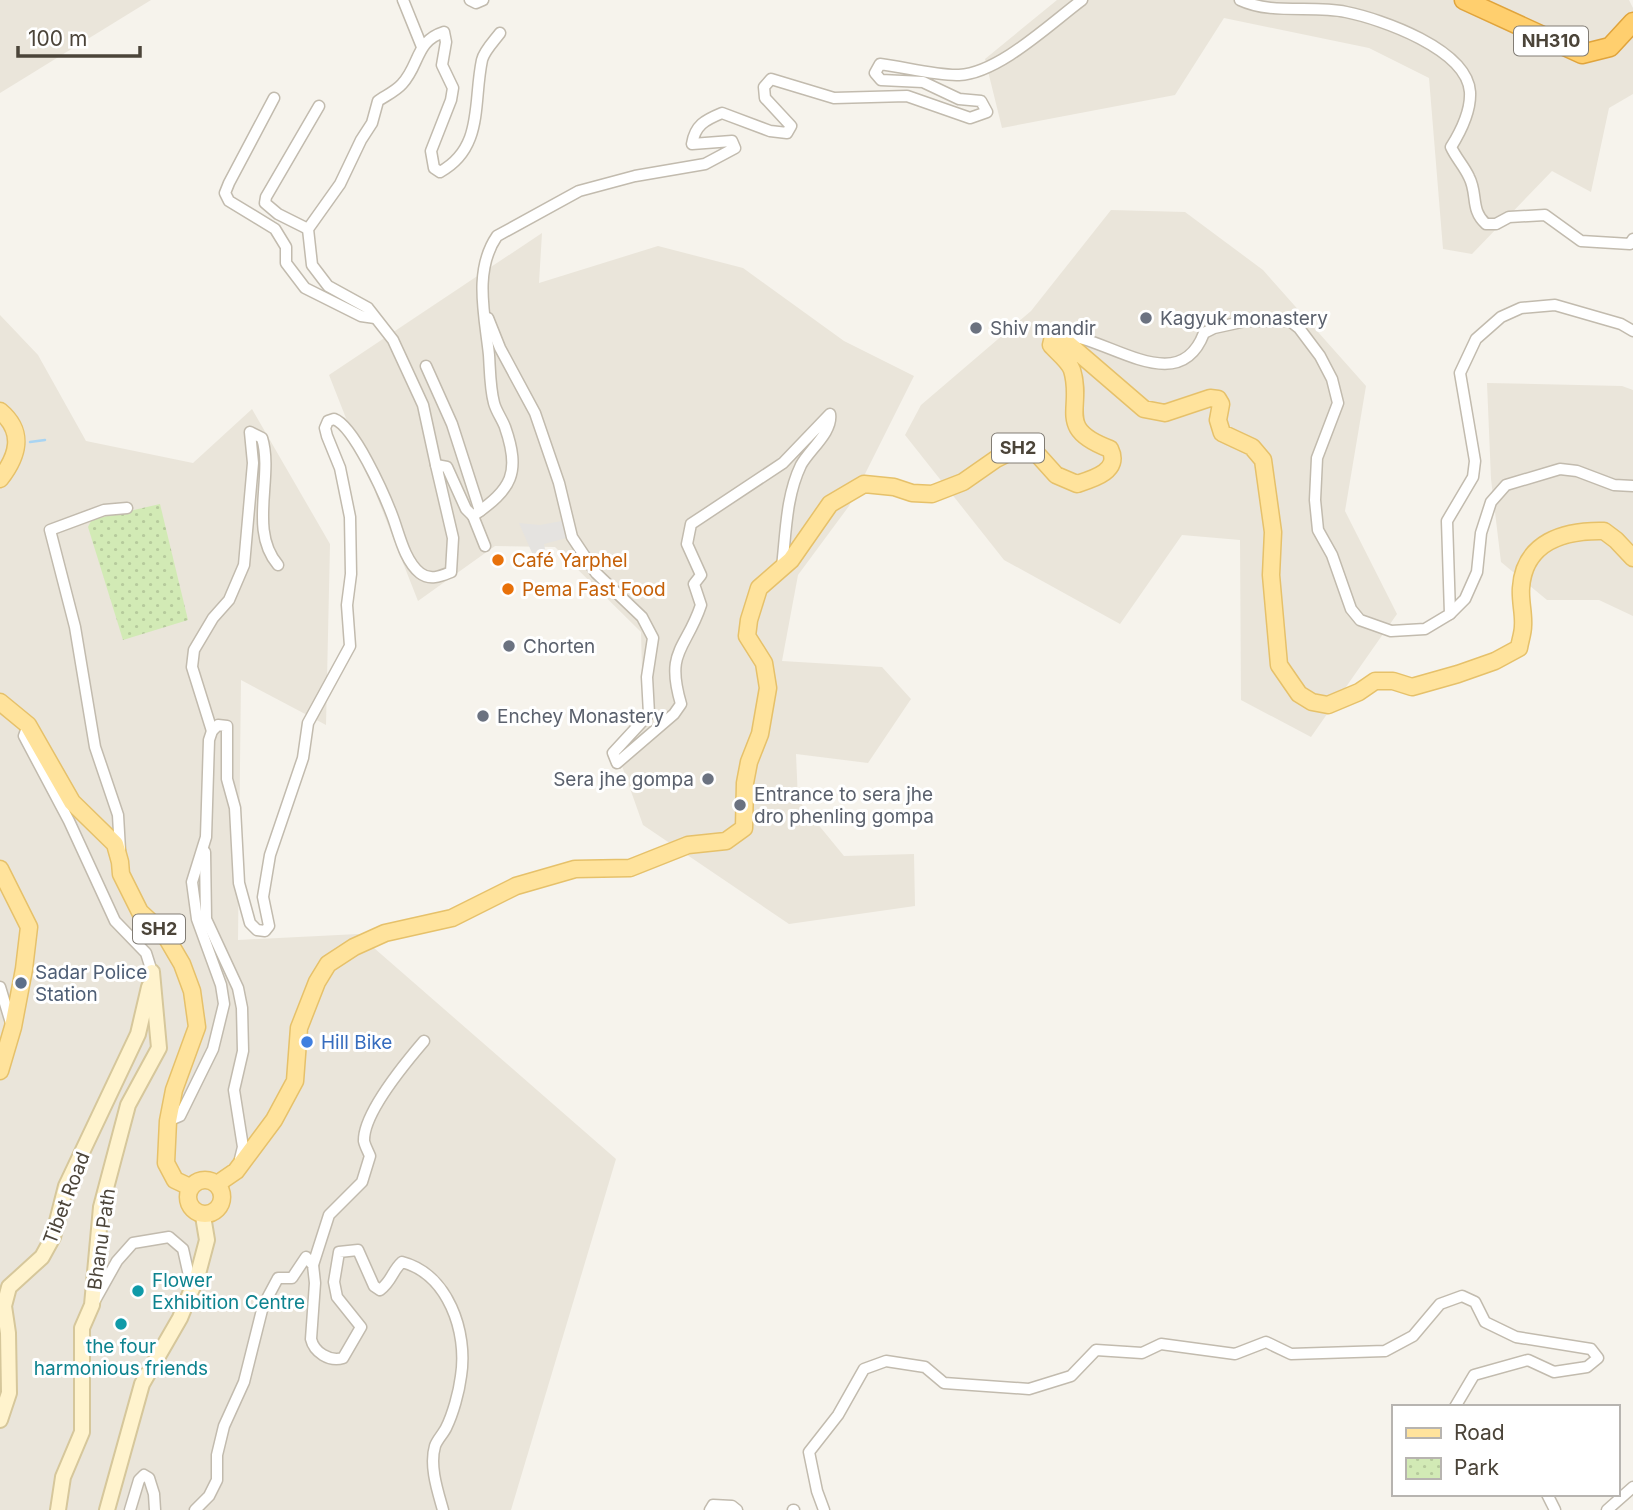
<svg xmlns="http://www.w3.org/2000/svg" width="1633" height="1510" font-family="Inter,sans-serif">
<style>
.residential{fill:#eae5da}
.park{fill:url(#park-dots)}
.parking{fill:#e5e3e0}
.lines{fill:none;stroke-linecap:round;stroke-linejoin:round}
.stream{stroke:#a9d4f2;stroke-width:2.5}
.street-casing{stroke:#c2bbae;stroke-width:13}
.secondary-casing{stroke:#d6c79b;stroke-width:18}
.primary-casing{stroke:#e6c16a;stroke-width:19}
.highway-casing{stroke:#e0a43c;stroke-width:21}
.street{stroke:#fff;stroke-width:10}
.secondary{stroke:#fff3cd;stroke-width:14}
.primary{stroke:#ffe39c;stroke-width:16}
.highway{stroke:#ffcf6e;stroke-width:18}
.worship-dot{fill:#6b7280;stroke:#fff;stroke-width:2.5}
.food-dot{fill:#e8710a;stroke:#fff;stroke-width:2.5}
.service-dot{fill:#5c6f8a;stroke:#fff;stroke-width:2.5}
.shop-dot{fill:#3f7fe0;stroke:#fff;stroke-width:2.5}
.culture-dot{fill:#0f9aa8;stroke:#fff;stroke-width:2.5}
.labels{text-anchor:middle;stroke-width:6;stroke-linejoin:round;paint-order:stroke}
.shield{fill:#fff;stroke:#817c74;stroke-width:2}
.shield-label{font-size:18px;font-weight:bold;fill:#4b4439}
.worship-label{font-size:19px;fill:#5b616d;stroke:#fff;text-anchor:start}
.food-label{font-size:19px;fill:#c56008;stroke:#fff;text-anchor:start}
.service-label{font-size:19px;fill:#4e5e75;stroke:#fff;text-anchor:start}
.shop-label{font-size:19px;fill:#366cbe;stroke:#fff;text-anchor:start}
.street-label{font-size:19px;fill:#4b4439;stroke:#fff}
.culture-label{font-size:19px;fill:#0d838f;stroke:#fff;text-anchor:start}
</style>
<defs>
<pattern id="park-dots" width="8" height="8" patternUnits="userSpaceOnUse" patternTransform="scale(1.75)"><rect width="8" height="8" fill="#d2eab5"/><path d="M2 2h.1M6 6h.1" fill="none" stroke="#b6ca9c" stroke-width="1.8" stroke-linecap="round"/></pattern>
</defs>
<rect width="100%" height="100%" fill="#f6f3ec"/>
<!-- residential -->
<g class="residential">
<path d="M0,0H151L0,93Z"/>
<path d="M1057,0H1629L1633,8V94L1609,108L1591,192L1552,171L1472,254L1443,249L1429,78L1369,48L1224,18L1175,95L1002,128L985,59Z"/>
<path d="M1111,210L1185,212L1263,270L1366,386L1345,511L1397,614L1311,737L1241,700L1240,540L1182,535L1120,624L1004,560L905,435L921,405L1031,311Z"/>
<path d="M542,233L539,283L658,246L743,268L844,341L914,376L849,506L798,575L782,661L882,667L911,699L868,763L796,754L798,800L844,856L914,854L915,906L789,924L643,825L616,749L643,711L641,632L555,547L495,546L418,601L329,375Z"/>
<path d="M0,315L38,355L86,441L193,463L252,409L330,544L326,725L241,680L238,940L358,934L616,1159L511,1510H0Z"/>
<path d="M1487,383L1622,386L1633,390V616L1599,600H1547L1501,562L1491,479Z"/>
</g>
<!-- park -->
<path class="park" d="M160,504L188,620L123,640L88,527L91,521L99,518Z"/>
<!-- parking -->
<path class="parking" d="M562,521L566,538L544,544L548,564L539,569L519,523L540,525Z"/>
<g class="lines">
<!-- stream -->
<path class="stream" d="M30,442L45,440"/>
<defs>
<g id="street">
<path d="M403,0L422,47"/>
<path d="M470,0L476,3L483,0"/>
<path d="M1240,0C1272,15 1312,5 1346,12C1381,19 1467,49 1470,92C1471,111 1461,131 1451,147C1456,158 1464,166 1469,177C1478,194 1470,210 1486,224H1496L1509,217L1545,215L1581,241L1630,244L1633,239"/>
<path d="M274,98L229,183L225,193L229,201L275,229L286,247V263L305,288L361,316L375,318"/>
<path d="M308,229L278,214L265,203L266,197L319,106"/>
<path d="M488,318L500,348L535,413L559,483L572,537L596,573L642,617L653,638L647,677L649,714L613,753L617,763L674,714L681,704C665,650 686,650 701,605L694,584L701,575L687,544L691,524L783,463L830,414C833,432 809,450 801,465C786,496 786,532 782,567"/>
<path d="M1059,335C1104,333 1178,402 1204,333L1214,328L1246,321H1290L1299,328L1320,356L1332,379L1338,403L1317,458L1315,500L1318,530L1332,555L1351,609L1360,620L1391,631L1425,629L1450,614L1447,521L1473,477L1475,461L1460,373L1476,339L1501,317L1521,308L1555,305L1621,324L1633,331"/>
<path d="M426,366L452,424L480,511"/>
<path d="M436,465L423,405L393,340L368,308L328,286L312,265L308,229L340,184L361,140L372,123L378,101C385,96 396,91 402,84C420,65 415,41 444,32L446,42L442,65L453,88L451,100L431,151L434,168L440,172C484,148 473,102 482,60C484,51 494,41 500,33"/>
<path d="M473,516L485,546"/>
<path d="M1450,614L1465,599L1477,572L1481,533L1491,502L1506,485L1560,469L1577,471L1614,485L1633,486"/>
<path d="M28,725L24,736L69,821L115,921L146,953L152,972"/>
<path d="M212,731L192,667L194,650L213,618L229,600L244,565L253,463L250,432L262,438C274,477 248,530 278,565"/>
<path d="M120,850L118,815L95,747L75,627L50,530L104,510L127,508"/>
<path d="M205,852L206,919L238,988L242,1008L243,1051L234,1090L243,1147L240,1159"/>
<path d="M0,987L11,1023"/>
<path d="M168,1121L180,1116L213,1049L224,1004L221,985L197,919L192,882L206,837L209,740L212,731L218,725L227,726V779L235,808L239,883L250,923L257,930L265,931L269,926L263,897L270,855L303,758L308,723L350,646L347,605L351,574L350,517L340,468L327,436L325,428L328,421L334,419C354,426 384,494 392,515C399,533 404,560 420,573C430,581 441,576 451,572L453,538L436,465L447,467L466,509L473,516C512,489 521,473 505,427C502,419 496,411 494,403C490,388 490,370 489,355C485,316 473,271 497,236L579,191L635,176L705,164L735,148L732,141L692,144C695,125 705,120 722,113L770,131L787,133L791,126L765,98L764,87L771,79L834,98L907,96L970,118L987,112L981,101L959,99L923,82L881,80L875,73L880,64C904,67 937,76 959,75C999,73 1051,23 1082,0"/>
<path d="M313,1265L329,1215L362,1182L370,1156C368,1151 365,1146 364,1141C363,1113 406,1062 424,1041"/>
<path d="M94,1302L117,1261L133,1243L169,1237L183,1249L192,1289"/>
<path d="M1547,1494L1555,1510"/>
<path d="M130,1510L139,1480L144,1475L149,1478L154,1494L155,1510"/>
<path d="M195,1510L209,1496L217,1480V1455L224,1426L244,1382L263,1306L278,1278H292L306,1257L313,1265L315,1283L311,1339C314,1352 329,1362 343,1358L361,1327L337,1297L334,1282L339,1252L358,1250L374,1286L380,1290C392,1281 392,1271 402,1262C448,1274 468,1332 461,1376C459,1392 453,1414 446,1428C443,1434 437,1440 435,1446C429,1466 438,1492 443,1510"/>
<path d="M710,1510L713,1505L732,1506L737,1510"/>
<path d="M793,1510H794"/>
<path d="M824,1510L817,1491L809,1452L838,1415L864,1369L886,1361L925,1367L944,1383L1029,1389L1071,1376L1096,1350L1142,1353L1161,1344L1235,1354L1266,1342L1291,1354L1385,1351L1413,1336L1440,1304L1462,1296L1475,1302L1485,1322L1516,1337L1591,1349L1598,1358L1587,1367L1554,1372L1528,1360L1474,1375L1455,1407"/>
<path d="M1607,1510L1633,1487"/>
</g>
<g id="secondary">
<path d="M0,1420L9,1393L8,1333L4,1306L9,1287L42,1257L53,1237L66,1186L138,1034L149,987"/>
<path d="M58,1510L63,1477L82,1432V1328L92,1305L101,1207L128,1105L159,1048L152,972"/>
<path d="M107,1510L142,1384L180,1318L198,1274L207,1240L203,1216"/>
</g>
<g id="primary">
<path d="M0,411C25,432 18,456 0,479"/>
<path d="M0,702L28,725L72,802L115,844L120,862L121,874L140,912L165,935L182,964L192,991L197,1027L174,1090L168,1121L166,1163L175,1180L190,1187"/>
<path d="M0,869L29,927L24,969L13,1027L0,1071"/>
<circle cx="205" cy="1197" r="17"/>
<path d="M217,1184L236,1171L274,1120L295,1081L299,1028L317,982L328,964L354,947L385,933L452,918L516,886L575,869L630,868L688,845L726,841L744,828L745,783L749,762L760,734L768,688L764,663L747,636L749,620L759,588L791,560L830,504L864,484L894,487L912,493L932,494L963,482L996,459L1018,448L1029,450L1038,455L1056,475L1077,484C1093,479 1121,471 1110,449C1054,428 1084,409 1072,370C1069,361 1057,352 1051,345L1053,337L1058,335L1144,409L1165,413L1210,398L1218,399L1221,404L1218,420L1222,433L1252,447L1263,460L1273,532L1271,575L1279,665L1299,694L1312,702L1328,705L1359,692L1375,681H1393L1412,687L1458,674L1495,661L1519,648C1520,641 1523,633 1523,626C1524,614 1520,601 1521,588C1524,542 1564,530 1604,531L1616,540L1633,558"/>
</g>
<path id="highway" d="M1464,0L1582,54L1610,47L1633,22"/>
</defs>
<!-- street casing -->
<use href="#street" class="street-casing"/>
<!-- secondary casing -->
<use href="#secondary" class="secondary-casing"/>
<!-- primary casing -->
<use href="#primary" class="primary-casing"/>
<!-- highway casing -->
<use href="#highway" class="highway-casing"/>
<!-- street -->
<use href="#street" class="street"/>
<!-- secondary -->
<use href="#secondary" class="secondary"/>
<!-- primary -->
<use href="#primary" class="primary"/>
<!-- highway -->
<use href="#highway" class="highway"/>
</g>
<!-- markers -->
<g class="worship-dot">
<circle cx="1146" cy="318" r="7"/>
<circle cx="976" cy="328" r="7"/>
<circle cx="509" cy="646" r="7"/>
<circle cx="483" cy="716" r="7"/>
<circle cx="708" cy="779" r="7"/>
<circle cx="740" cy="805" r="7"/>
</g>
<g class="food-dot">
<circle cx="498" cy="560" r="7"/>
<circle cx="508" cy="589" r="7"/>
</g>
<circle class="service-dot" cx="21" cy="983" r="7"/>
<circle class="shop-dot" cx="307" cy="1042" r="7"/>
<g class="culture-dot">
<circle cx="138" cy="1291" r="7"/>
<circle cx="121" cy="1324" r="7"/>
</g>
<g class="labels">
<!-- shield labels -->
<g class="shield">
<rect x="1514" y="26.5" width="74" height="29" rx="5"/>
<rect x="992" y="433.5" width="52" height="29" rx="5"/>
<rect x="133" y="914.5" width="52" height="29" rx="5"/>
</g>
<g class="shield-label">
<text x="1551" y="47">NH310</text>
<text x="1018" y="454">SH2</text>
<text x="159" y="935">SH2</text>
</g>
<!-- worship labels -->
<g class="worship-label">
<text x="1160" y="325">Kagyuk monastery</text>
<text x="990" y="335">Shiv mandir</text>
<text x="523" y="653">Chorten</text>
<text x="497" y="723">Enchey Monastery</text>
<text x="694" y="786" text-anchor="end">Sera jhe gompa</text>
<text x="754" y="801">Entrance to sera jhe<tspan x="754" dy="22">dro phenling gompa</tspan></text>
</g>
<!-- food labels -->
<g class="food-label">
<text x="512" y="567">Café Yarphel</text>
<text x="522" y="596">Pema Fast Food</text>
</g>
<!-- service labels -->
<g class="service-label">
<text x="35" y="979">Sadar Police<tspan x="35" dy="22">Station</tspan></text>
</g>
<!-- shop labels -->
<g class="shop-label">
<text x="321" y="1049">Hill Bike</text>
</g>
<!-- street labels -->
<g class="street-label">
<text transform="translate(66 1198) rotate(-69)" y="7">Tibet Road</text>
<text transform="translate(101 1239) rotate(-82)" y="7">Bhanu Path</text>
</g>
<!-- culture labels -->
<g class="culture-label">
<text x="152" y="1287">Flower<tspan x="152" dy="22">Exhibition Centre</tspan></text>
<text x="121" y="1353" text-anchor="middle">the four<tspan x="121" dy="22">harmonious friends</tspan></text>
</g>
</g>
<!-- legend -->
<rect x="1392" y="1405" width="228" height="91" fill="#ffffff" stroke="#b7b4b0" stroke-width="2"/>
<rect x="1406" y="1428" width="35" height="10" fill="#ffe39c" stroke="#b7b4b0" stroke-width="2"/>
<text x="1454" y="1440" font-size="21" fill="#4b4439">Road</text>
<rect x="1406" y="1458" width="35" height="21" fill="url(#park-dots)" stroke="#b7b4b0" stroke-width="2"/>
<text x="1454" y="1475" font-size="21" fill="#4b4439">Park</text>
<!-- scale -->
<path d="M18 46v10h122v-10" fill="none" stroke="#4b4439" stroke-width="3.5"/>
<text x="28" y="46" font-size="21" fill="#4b4439" stroke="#ffffff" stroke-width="5" paint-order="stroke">100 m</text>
</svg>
